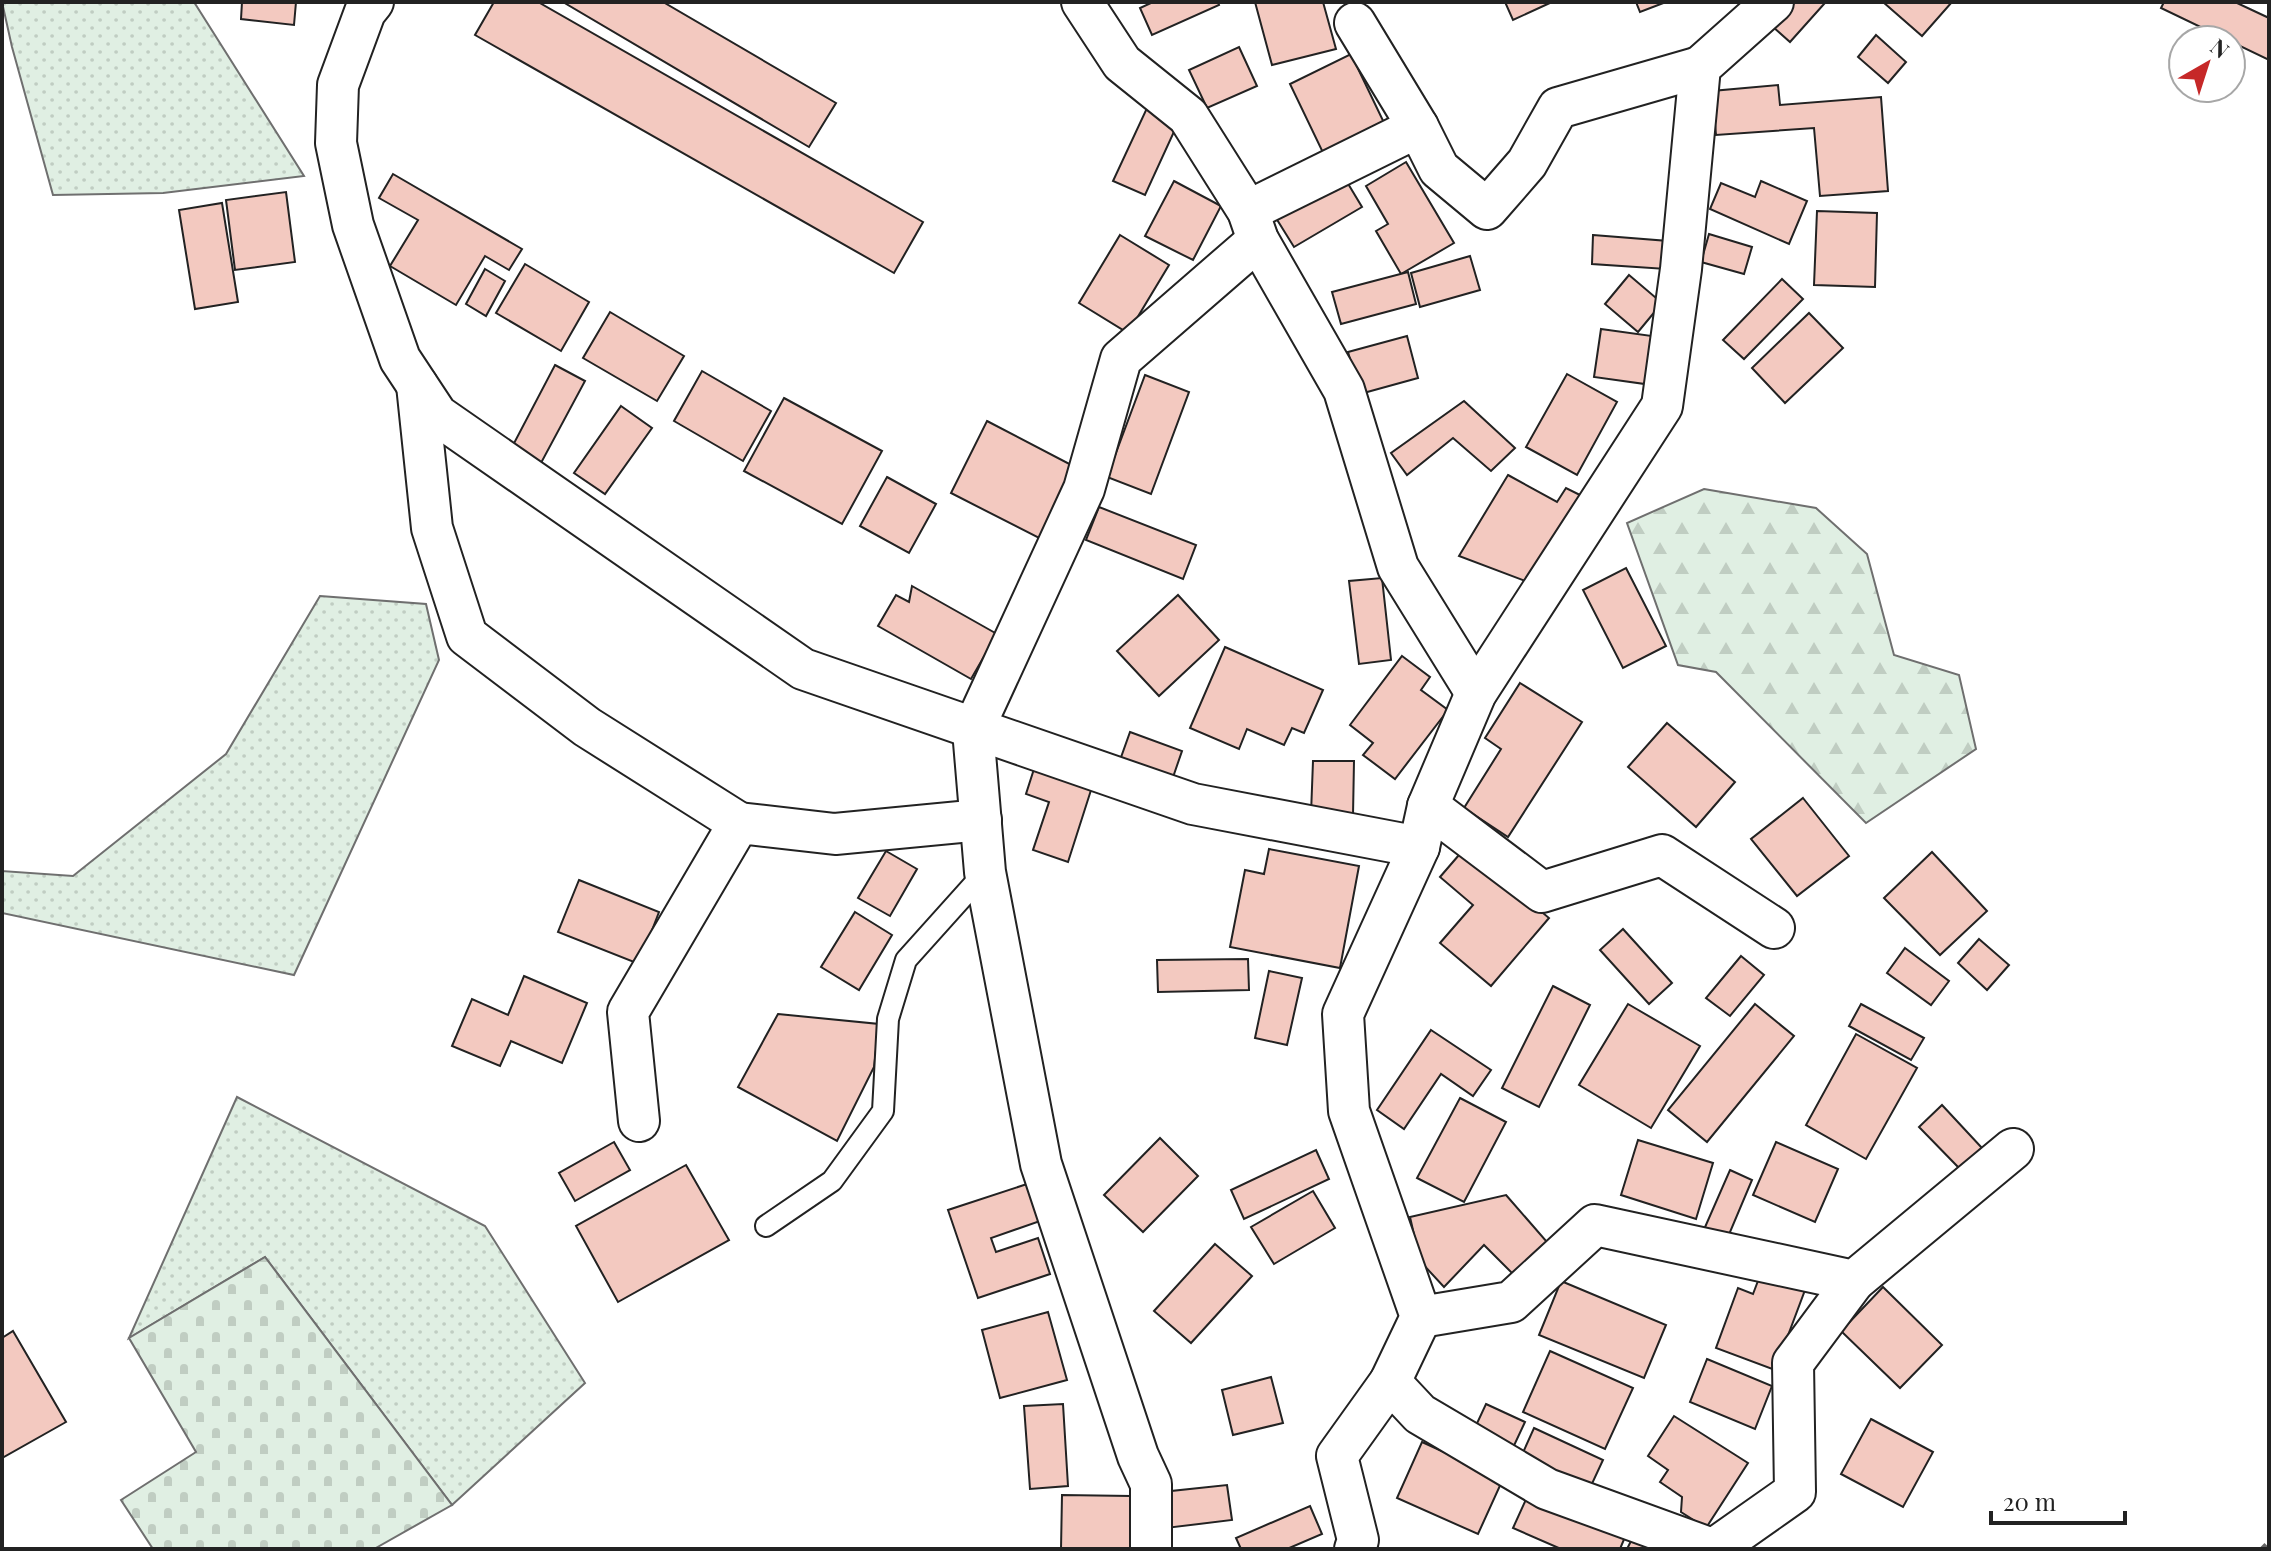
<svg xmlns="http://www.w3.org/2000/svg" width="2271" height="1551" font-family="'Playfair Display',serif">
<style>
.grass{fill:url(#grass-dots);stroke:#6f6f6f;stroke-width:2}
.forest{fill:url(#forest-firs);stroke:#6f6f6f;stroke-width:2}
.cemetery{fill:url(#cemetery-stones);stroke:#6f6f6f;stroke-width:2}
.building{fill:#f3c9c0;stroke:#222;stroke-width:2}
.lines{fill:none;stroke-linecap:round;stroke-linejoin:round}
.lane-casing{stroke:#222;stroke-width:24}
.street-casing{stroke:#222;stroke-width:44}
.path{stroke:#646464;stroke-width:5;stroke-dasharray:6 4;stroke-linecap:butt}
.lane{stroke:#fff;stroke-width:20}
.street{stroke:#fff;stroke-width:40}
</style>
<defs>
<pattern id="grass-dots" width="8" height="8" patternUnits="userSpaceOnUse" patternTransform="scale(2)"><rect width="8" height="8" fill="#e0efe3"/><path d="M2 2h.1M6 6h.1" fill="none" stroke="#c0cdc2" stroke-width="1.8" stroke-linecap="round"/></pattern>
<pattern id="forest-firs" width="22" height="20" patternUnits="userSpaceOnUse" patternTransform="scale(2)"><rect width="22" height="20" fill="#e0efe3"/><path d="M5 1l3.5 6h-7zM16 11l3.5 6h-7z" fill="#c0cdc2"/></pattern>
<pattern id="cemetery-stones" width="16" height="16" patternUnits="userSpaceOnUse" patternTransform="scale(2)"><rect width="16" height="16" fill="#e0efe3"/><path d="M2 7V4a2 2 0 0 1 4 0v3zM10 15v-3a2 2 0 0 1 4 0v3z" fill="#c0cdc2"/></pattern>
</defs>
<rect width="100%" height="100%" fill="#fff"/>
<!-- grass -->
<g class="grass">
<path d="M2,2H194L304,176L163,193L53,195L12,47Z"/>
<path d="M320,596L426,604L439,660L294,975L2,913V871L73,876L226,754Z"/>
<path d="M237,1097L485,1226L585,1383L452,1505L265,1257L129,1338Z"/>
</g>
<!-- forest -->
<path class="forest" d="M1704,489L1816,508L1867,554L1894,655L1959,675L1976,749L1866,823L1716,672L1678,665L1627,523Z"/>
<!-- cemetery -->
<path class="cemetery" d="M265,1257L452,1505L374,1549H153L121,1500L196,1452L129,1338Z"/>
<!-- building -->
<g class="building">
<path d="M242,2H296L294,25L241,19Z"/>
<path d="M494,2H538L923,222L894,273L475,35Z"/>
<path d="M563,2H663L836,103L809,147Z"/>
<path d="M1153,2H1218L1219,5L1152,35L1140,8Z"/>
<path d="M1255,2H1323L1336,49L1272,65Z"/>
<path d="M1505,2H1552L1513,20Z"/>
<path d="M1636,2H1666L1640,12Z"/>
<path d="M1795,2H1822L1824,4L1790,42L1773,27Z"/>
<path d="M1883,2H1952L1922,36Z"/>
<path d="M2164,2H2235L2269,18V60L2161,8Z"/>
<path d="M1876,35L1906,62L1888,83L1858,57Z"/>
<path d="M1239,47L1257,86L1207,108L1189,70Z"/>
<path d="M1351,54L1388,131L1327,161L1290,84Z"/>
<path d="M1778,85L1780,105L1881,97L1888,191L1820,196L1814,128L1716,135L1712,91Z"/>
<path d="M1147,108L1178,123L1145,195L1113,181Z"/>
<path d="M1406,162L1454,243L1401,274L1376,231L1388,224L1366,186Z"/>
<path d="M393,174L522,249L509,270L485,256L456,305L390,266L418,220L379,198Z"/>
<path d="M1344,177L1362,207L1294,247L1276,218Z"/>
<path d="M1174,181L1221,206L1193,260L1145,236Z"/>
<path d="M1761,181L1807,201L1789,244L1710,209L1721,183L1755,197Z"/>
<path d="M286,192L295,262L235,270L226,200Z"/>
<path d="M222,203L238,302L195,309L179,210Z"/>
<path d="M1817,211L1877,213L1875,287L1814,285Z"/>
<path d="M1709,234L1752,247L1744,274L1701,262Z"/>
<path d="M1120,235L1169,265L1128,333L1079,303Z"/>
<path d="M1593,235L1668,241L1666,269L1592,264Z"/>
<path d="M1470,256L1480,290L1420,307L1411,273Z"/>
<path d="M525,264L589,302L561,351L496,313Z"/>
<path d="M485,269L505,281L486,316L466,304Z"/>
<path d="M1408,272L1416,304L1341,324L1332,292Z"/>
<path d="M1629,275L1662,303L1638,332L1605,304Z"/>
<path d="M1782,279L1803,299L1744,359L1723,340Z"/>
<path d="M610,312L684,356L657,401L583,358Z"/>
<path d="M1809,313L1843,348L1785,403L1752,368Z"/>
<path d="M1601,329L1652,336L1645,384L1594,377Z"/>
<path d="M1407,336L1418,378L1360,394L1348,352Z"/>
<path d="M555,365L585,381L541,463L512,447Z"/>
<path d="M702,371L771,411L743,461L674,421Z"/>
<path d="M1567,374L1617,402L1577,475L1526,447Z"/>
<path d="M1145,375L1189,392L1151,494L1107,477Z"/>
<path d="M784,398L882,451L842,524L744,471Z"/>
<path d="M1464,401L1515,448L1491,471L1453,438L1407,475L1391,453Z"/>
<path d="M621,406L652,428L605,494L574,473Z"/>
<path d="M987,421L1079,469L1043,540L951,493Z"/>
<path d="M1508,475L1557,502L1566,488L1584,497L1528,582L1459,556Z"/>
<path d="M887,477L936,504L909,553L860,526Z"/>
<path d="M1099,507L1196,545L1183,579L1086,540Z"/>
<path d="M1626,568L1666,646L1623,668L1583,590Z"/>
<path d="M1382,578L1391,660L1359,664L1349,581Z"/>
<path d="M912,586L997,634L971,679L878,626L896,595L909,602Z"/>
<path d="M1178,595L1219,640L1159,696L1117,651Z"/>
<path d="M1225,647L1323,690L1304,733L1292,728L1284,745L1247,729L1239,749L1190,728Z"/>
<path d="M1402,656L1430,677L1421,690L1448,710L1395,779L1363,755L1373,743L1350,725Z"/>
<path d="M1520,683L1582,722L1508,837L1464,808L1501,749L1485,738Z"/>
<path d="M1667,723L1735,782L1696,827L1628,767Z"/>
<path d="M1130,732L1182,751L1171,783L1119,763Z"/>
<path d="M1313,761H1354L1353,815L1311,814Z"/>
<path d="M1034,769L1092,787L1068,862L1033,850L1049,802L1026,794Z"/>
<path d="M1803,798L1849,856L1797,896L1751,839Z"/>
<path d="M1465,848L1549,918L1491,986L1440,943L1473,905L1440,877Z"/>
<path d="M1269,849L1359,866L1340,968L1230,947L1245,870L1264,874Z"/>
<path d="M886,851L917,869L890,916L858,898Z"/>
<path d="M1932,852L1987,911L1940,955L1884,898Z"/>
<path d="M579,880L659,912L639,964L558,932Z"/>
<path d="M855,912L892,935L859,990L821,967Z"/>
<path d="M1623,929L1672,983L1649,1004L1600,950Z"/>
<path d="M1979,939L2009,965L1987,990L1958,963Z"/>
<path d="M1905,948L1949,981L1931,1005L1887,973Z"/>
<path d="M1741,956L1764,975L1730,1016L1706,998Z"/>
<path d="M1248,959L1249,990L1158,992L1157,960Z"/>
<path d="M1269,971L1302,978L1287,1045L1255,1038Z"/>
<path d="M524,976L587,1003L562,1063L511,1041L500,1066L452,1046L472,999L508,1015Z"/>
<path d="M1553,986L1590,1005L1539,1107L1502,1088Z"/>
<path d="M1628,1004L1700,1046L1651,1128L1579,1085Z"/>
<path d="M1755,1004L1794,1036L1707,1142L1668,1110Z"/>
<path d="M1861,1004L1924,1038L1911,1060L1849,1026Z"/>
<path d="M778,1014L879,1024L874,1067L837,1141L738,1087Z"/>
<path d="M1431,1030L1491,1070L1473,1096L1441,1074L1404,1129L1377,1110Z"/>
<path d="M1856,1034L1917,1068L1866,1159L1806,1125Z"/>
<path d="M1460,1098L1506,1122L1464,1202L1417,1178Z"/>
<path d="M1942,1105L1982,1148L1960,1169L1919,1127Z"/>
<path d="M1160,1138L1198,1176L1143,1232L1104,1195Z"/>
<path d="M1638,1140L1713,1163L1696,1219L1621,1195Z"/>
<path d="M614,1142L630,1170L575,1201L559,1173Z"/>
<path d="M1776,1142L1838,1169L1815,1222L1753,1195Z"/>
<path d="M1316,1150L1329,1179L1244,1219L1231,1190Z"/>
<path d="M686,1165L729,1240L618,1302L576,1226Z"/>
<path d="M1730,1170L1752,1180L1725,1244L1702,1234Z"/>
<path d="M1033,1182L1046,1219L991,1238L996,1252L1038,1238L1050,1274L978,1298L948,1210Z"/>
<path d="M1313,1191L1335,1228L1274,1264L1251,1227Z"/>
<path d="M1506,1195L1554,1250L1518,1279L1484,1245L1444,1287L1420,1261L1410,1217Z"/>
<path d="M1215,1244L1252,1276L1191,1343L1154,1311Z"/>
<path d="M1761,1273L1805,1290L1775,1370L1716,1348L1738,1288L1753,1294Z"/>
<path d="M1561,1281L1666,1325L1644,1378L1539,1335Z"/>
<path d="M1883,1287L1942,1345L1900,1388L1841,1331Z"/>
<path d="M1048,1312L1067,1380L1000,1398L982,1330Z"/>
<path d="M13,1331L66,1422L2,1458V1338Z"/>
<path d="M1550,1351L1633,1388L1605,1449L1523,1412Z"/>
<path d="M1707,1359L1772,1386L1755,1429L1690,1402Z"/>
<path d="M1271,1377L1283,1423L1233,1435L1222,1390Z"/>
<path d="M1063,1404L1068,1486L1030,1489L1024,1406Z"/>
<path d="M1486,1404L1525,1422L1511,1452L1472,1434Z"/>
<path d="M1674,1416L1748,1463L1706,1528L1681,1512L1682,1497L1660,1482L1668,1470L1648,1456Z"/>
<path d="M1871,1419L1933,1452L1903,1507L1841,1474Z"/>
<path d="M1534,1428L1603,1460L1590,1488L1521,1457Z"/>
<path d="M1422,1442L1503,1479L1478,1534L1397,1498Z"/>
<path d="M1227,1485L1232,1520L1166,1528L1162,1492Z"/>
<path d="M1062,1495L1131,1496L1130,1549H1061Z"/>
<path d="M1528,1495L1625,1537L1620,1549H1561L1513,1528Z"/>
<path d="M1310,1506L1322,1534L1287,1549H1241L1236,1538Z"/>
<path d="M1634,1535L1665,1549H1627Z"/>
</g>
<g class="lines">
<defs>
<path id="lane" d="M766,1226L832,1181L883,1111L888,1019L906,960L985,872"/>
<g id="street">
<path d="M373,2L365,12L338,85L336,143L353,225L400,359L437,415L803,669L1193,804L1419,847"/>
<path d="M1082,2L1122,63L1188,116L1248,211L1258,240L1344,390L1398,567L1476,693"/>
<path d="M1355,23L1418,127L1439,169L1487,209L1527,163L1558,108L1700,67"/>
<path d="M1248,211L1418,127"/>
<path d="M417,385L432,528L467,636L587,727L739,823"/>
<path d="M1428,806L1542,892L1662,855L1774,928"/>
<path d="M639,1121L628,1012L739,823L835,834L981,820"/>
<path d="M1421,1317L1511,1302L1595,1225L1854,1281L2013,1149"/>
<path d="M1151,1549V1484L1138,1456L1041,1164L985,872L973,730L1084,489L1121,359L1258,240"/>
<path d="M1355,1549L1358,1540L1337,1456L1390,1382"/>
<path d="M1712,1549L1547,1489L1420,1414L1390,1382L1421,1317L1349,1111L1343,1014L1419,847L1428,806L1476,693L1662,406L1681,269L1700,67L1773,2"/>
<path d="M1714,1549L1795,1492L1793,1363L1854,1281"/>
</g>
</defs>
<!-- lane casing -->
<use href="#lane" class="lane-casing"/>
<!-- street casing -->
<use href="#street" class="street-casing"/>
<!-- path -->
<path class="path" d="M2262,1549L2269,1542"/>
<!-- lane -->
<use href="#lane" class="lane"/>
<!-- street -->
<use href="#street" class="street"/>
</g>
<!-- border -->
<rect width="2271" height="1551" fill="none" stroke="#222222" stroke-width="8"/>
<!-- north arrow -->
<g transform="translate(2207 64) rotate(39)"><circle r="38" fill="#ffffff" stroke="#a7a7a7" stroke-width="2"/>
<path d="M0-6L14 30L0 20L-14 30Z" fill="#c62828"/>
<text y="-12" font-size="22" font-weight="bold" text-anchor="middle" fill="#222222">N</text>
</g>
<!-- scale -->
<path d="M1991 1511v12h134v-12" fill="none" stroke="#222222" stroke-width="4"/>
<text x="2003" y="1511" font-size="24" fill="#222222" stroke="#ffffff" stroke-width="6" paint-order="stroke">20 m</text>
</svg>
